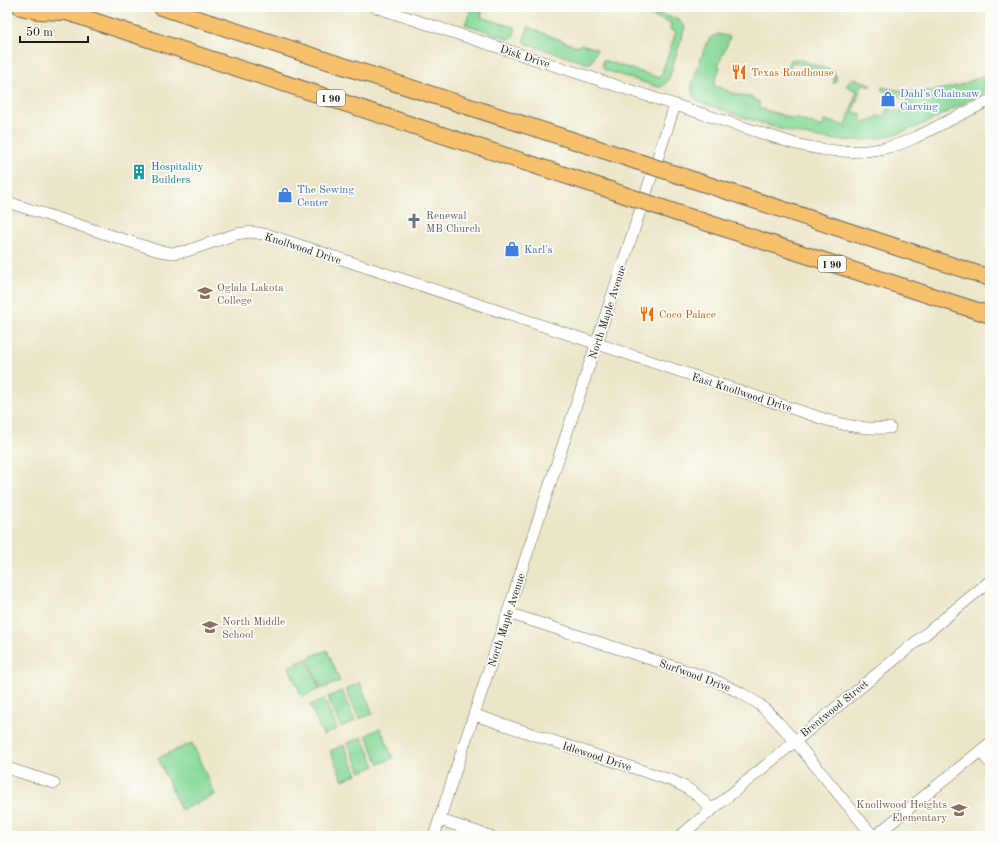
<svg xmlns="http://www.w3.org/2000/svg" width="997" height="843" font-family="'Old Standard TT',serif">
<style>
.green{fill:#87d99a;stroke:#527a5b}
.lines{fill:none;stroke-linecap:round;stroke-linejoin:round}
.minor-casing{stroke:#646358;stroke-width:12}
.highway-casing{stroke:#646358;stroke-width:18}
.minor{stroke:#fff;stroke-width:11}
.highway{stroke:#f7c06c;stroke-width:16}
.highway-bridge-casing{stroke:#646358;stroke-width:18;stroke-linecap:butt}
.highway-bridge{stroke:#f7c06c;stroke-width:16}
.labels{text-anchor:middle;stroke-width:3.5;stroke-linejoin:round;paint-order:stroke}
.shield{fill:#fdfcf7;stroke:#605f5e;stroke-width:1}
.shield-label{font-size:10px;font-weight:bold;fill:#1c1c1c}
.street-label{font-size:11px;fill:#1c1c1c;stroke:#fdfcf7}
.food-label{font-size:11px;fill:#c56008;stroke:#fdfcf7;text-anchor:start}
.shop-label{font-size:11px;fill:#366cbe;stroke:#fdfcf7;text-anchor:start}
.culture-label{font-size:11px;fill:#0d838f;stroke:#fdfcf7;text-anchor:start}
.worship-label{font-size:11px;fill:#5b616d;stroke:#fdfcf7;text-anchor:start}
.education-label{font-size:11px;fill:#785e54;stroke:#fdfcf7;text-anchor:start}
</style>
<rect width="100%" height="100%" fill="#fdfcf7"/>
<filter id="ink" filterUnits="userSpaceOnUse"><feTurbulence type="fractalNoise" baseFrequency=".025" numOctaves="2"/><feDisplacementMap in="SourceGraphic" scale="8" xChannelSelector="R" yChannelSelector="G"/><feConvolveMatrix kernelMatrix="1 2 1 2 8 2 1 2 1" color-interpolation-filters="sRGB"/></filter>
<filter id="wash" filterUnits="userSpaceOnUse"><feTurbulence type="fractalNoise" baseFrequency=".012" numOctaves="4" result="noise"/><feDisplacementMap in="SourceGraphic" scale="16" xChannelSelector="R" yChannelSelector="G"/><feGaussianBlur stdDeviation="0.9" result="paint"/><feColorMatrix in="noise" values="0 0 0 0 0 0 0 0 0 0 0 0 0 0 0 0 0 1.4 0 .05"/><feComposite in="paint" operator="in"/></filter>
<g filter="url(#wash)">
<rect width="100%" height="100%" fill="#ebe6c8"/>
<!-- green -->
<g class="green">
<path d="M472,7L483,10L481,17L516,28L513,37L509,39L465,24Z"/>
<path d="M623,7H639L679,20L685,27L668,81L661,87H658L605,70C602,67 602,64 603,60L660,78L676,32L671,30L670,29L671,23Z"/>
<path d="M528,27L575,46H578L581,44L597,49L593,59L590,63H585L527,44L524,40Z"/>
<path d="M718,34L730,37L718,66L720,67L714,84L715,86L741,96L751,97L760,103L759,108L794,119L795,118L822,127L825,120L846,126L857,91L846,86L852,79H857L871,84L870,87L862,84L853,112L861,114V119L864,123L870,121L878,116L883,117L887,109L900,112L905,108L907,99L881,90L882,87C922,96 954,91 990,72V89C961,104 933,122 902,132C833,156 767,124 702,103C697,101 692,97 692,91C691,83 703,54 706,44L710,38Z"/>
<path d="M793,59H798L833,71L837,77L835,83H833L835,76L792,62L790,68H788L787,66L790,61Z"/>
<path d="M327,650L340,681L321,689L308,658Z"/>
<path d="M306,659L320,689L302,697L289,667Z"/>
<path d="M360,683L373,714L359,719L346,689Z"/>
<path d="M342,691L355,721L341,727L328,697Z"/>
<path d="M324,699L337,729L323,735L310,705Z"/>
<path d="M380,728L393,758L379,764L366,735Z"/>
<path d="M362,737L375,766L361,772L348,743Z"/>
<path d="M192,743L215,795L181,810L158,758Z"/>
<path d="M344,745L357,774L343,780L330,751Z"/>
</g>
</g>
<g filter="url(#ink)">
<g class="lines">
<defs>
<g id="minor">
<path d="M375,7L792,143C822,151 854,155 885,148C904,144 921,135 938,126C956,117 973,109 990,100"/>
<path d="M7,202L159,251L173,253L187,251L236,234L251,232L269,235L827,420C851,427 865,429 890,428"/>
<path d="M508,613L712,679L741,693L759,704L775,719L795,741L873,836"/>
<path d="M475,715L673,781C689,788 699,796 711,809"/>
<path d="M980,751L990,763"/>
<path d="M7,768L54,783"/>
<path d="M440,820L490,836"/>
<path d="M434,836L675,105"/>
<path d="M680,836L990,581"/>
<path d="M875,836L990,743"/>
</g>
<g id="highway">
<path d="M21,7L38,11L63,12"/>
<path d="M51,7L610,190"/>
<path d="M161,7L621,156"/>
<path d="M687,178L990,278"/>
<path d="M674,212L990,315"/>
</g>
</defs>
<!-- minor casing -->
<use href="#minor" class="minor-casing"/>
<!-- highway casing -->
<use href="#highway" class="highway-casing"/>
<!-- minor -->
<use href="#minor" class="minor"/>
<!-- highway -->
<use href="#highway" class="highway"/>
<defs>
<g id="highway-bridge">
<path d="M621,156L687,178"/>
<path d="M610,190L674,212"/>
</g>
</defs>
<!-- highway-bridge casing -->
<use href="#highway-bridge" class="highway-bridge-casing"/>
<!-- highway-bridge -->
<use href="#highway-bridge" class="highway-bridge"/>
</g>
</g>
<!-- icons -->
<defs>
<symbol id="restaurant-bare" viewBox="-9 -9 18 18"><path d="M-5-6h1v4h1v-4h1v4h1v-4h1v5L-1.5 .5V6h-2V.5L-5-1ZM5-6V6H3V1.5H1.5Q1.5-4 5-6Z" fill="#e8710a" stroke="#fdfcf7" stroke-width="2.5" paint-order="stroke"/></symbol>
<symbol id="shop-bare" viewBox="-9 -9 18 18"><path d="M-5-2.5h2.3a2.7 3.5 0 0 1 5.4 0H5L5.5 6h-11ZM-1.5-2.5h3a1.5 2.3 0 0 0-3 0Z" fill="#3f7fe0" stroke="#fdfcf7" stroke-width="2.5" paint-order="stroke"/></symbol>
<symbol id="building-bare" viewBox="-9 -9 18 18"><path d="M-4-6H4V6H1V3H-1V6H-4ZM-2.5-4.3h1.7v1.8h-1.7ZM.8-4.3h1.7v1.8H.8ZM-2.5-1h1.7V.8h-1.7ZM.8-1h1.7V.8H.8Z" fill="#0f9aa8" stroke="#fdfcf7" stroke-width="2.5" paint-order="stroke"/></symbol>
<symbol id="church-bare" viewBox="-9 -9 18 18"><path d="M-1.2-6h2.4v3.5h3.3v2.4h-3.3V6h-2.4V-.1h-3.3v-2.4h3.3Z" fill="#6b7280" stroke="#fdfcf7" stroke-width="2.5" paint-order="stroke"/></symbol>
<symbol id="university-bare" viewBox="-9 -9 18 18"><path d="M0-5L7-2L0 1L-7-2ZM-4 1L0 2.5L4 1V4Q0 6-4 4Z" fill="#8d6e63" stroke="#fdfcf7" stroke-width="2.5" paint-order="stroke"/></symbol>
<symbol id="school-bare" viewBox="-9 -9 18 18"><path d="M0-5L7-2L0 1L-7-2ZM-4 1L0 2.5L4 1V4Q0 6-4 4Z" fill="#8d6e63" stroke="#fdfcf7" stroke-width="2.5" paint-order="stroke"/></symbol>
</defs>
<g fill-rule="evenodd">
<use href="#restaurant-bare" x="728" y="61" width="22" height="22"/>
<use href="#shop-bare" x="877" y="88" width="22" height="22"/>
<use href="#building-bare" x="128" y="161" width="22" height="22"/>
<use href="#shop-bare" x="274" y="184" width="22" height="22"/>
<use href="#church-bare" x="403" y="210" width="22" height="22"/>
<use href="#shop-bare" x="501" y="238" width="22" height="22"/>
<use href="#university-bare" x="194" y="282" width="22" height="22"/>
<use href="#restaurant-bare" x="636" y="303" width="22" height="22"/>
<use href="#school-bare" x="199" y="616" width="22" height="22"/>
<use href="#school-bare" x="948" y="799" width="22" height="22"/>
</g>
<g class="labels">
<!-- shield labels -->
<g class="shield">
<rect x="317" y="90" width="28" height="16" rx="3"/>
<rect x="818" y="256" width="28" height="16" rx="3"/>
</g>
<g class="shield-label">
<text x="331" y="102">I 90</text>
<text x="832" y="268">I 90</text>
</g>
<!-- street labels -->
<g class="street-label">
<text transform="translate(525 56) rotate(18)" y="4">Disk Drive</text>
<text transform="translate(303 248) rotate(18)" y="4">Knollwood Drive</text>
<text transform="translate(607 312) rotate(-72)" y="4">North Maple Avenue</text>
<text transform="translate(742 392) rotate(18)" y="4">East Knollwood Drive</text>
<text transform="translate(506 620) rotate(-72)" y="4">North Maple Avenue</text>
<text transform="translate(695 675) rotate(20)" y="4">Surfwood Drive</text>
<text transform="translate(834 708) rotate(-39)" y="4">Brentwood Street</text>
<text transform="translate(597 756) rotate(18)" y="4">Idlewood Drive</text>
</g>
<!-- food labels -->
<g class="food-label">
<text x="751" y="76">Texas Roadhouse</text>
<text x="659" y="318">Coco Palace</text>
</g>
<!-- shop labels -->
<g class="shop-label">
<text x="900" y="97">Dahl's Chainsaw<tspan x="900" dy="13">Carving</tspan></text>
<text x="297" y="193">The Sewing<tspan x="297" dy="13">Center</tspan></text>
<text x="524" y="253">Karl's</text>
</g>
<!-- culture labels -->
<g class="culture-label">
<text x="151" y="170">Hospitality<tspan x="151" dy="13">Builders</tspan></text>
</g>
<!-- worship labels -->
<g class="worship-label">
<text x="426" y="219">Renewal<tspan x="426" dy="13">MB Church</tspan></text>
</g>
<!-- education labels -->
<g class="education-label">
<text x="217" y="291">Oglala Lakota<tspan x="217" dy="13">College</tspan></text>
<text x="222" y="625">North Middle<tspan x="222" dy="13">School</tspan></text>
<text x="947" y="808" text-anchor="end">Knollwood Heights<tspan x="947" dy="13">Elementary</tspan></text>
</g>
</g>
<!-- margin -->
<rect width="997" height="843" fill="none" stroke="#fdfcf7" stroke-width="24"/>
<!-- scale -->
<path d="M20 36v6h68v-6" fill="none" stroke="#1c1c1c" stroke-width="2"/>
<text x="26" y="36" font-size="12" fill="#1c1c1c" stroke="#fdfcf7" stroke-width="3" paint-order="stroke">50 m</text>
</svg>
